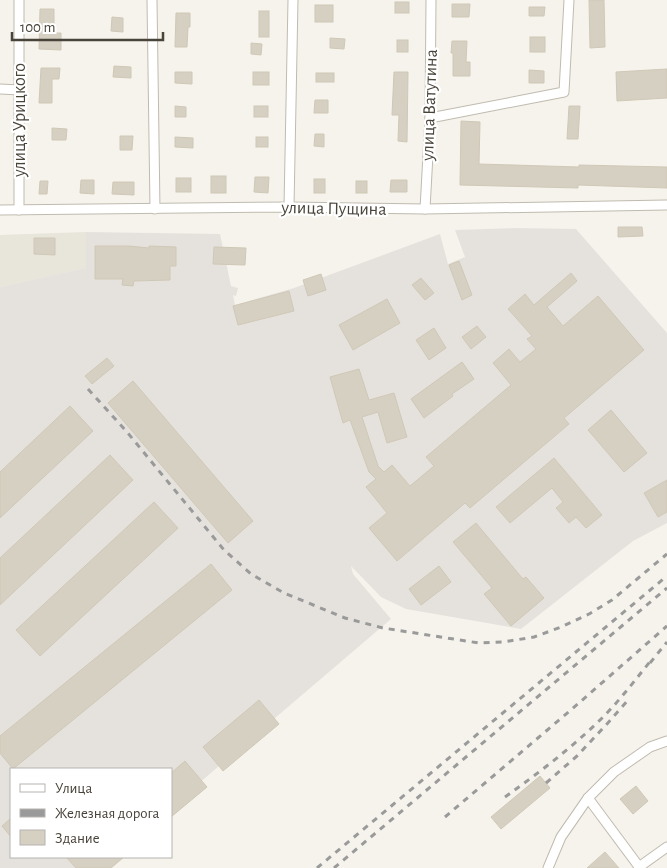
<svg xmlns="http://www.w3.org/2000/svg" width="667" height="868" font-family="'Alegreya Sans',sans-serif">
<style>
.residential{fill:#e8e5db}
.industrial{fill:#e5e2dd}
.building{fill:#d6d0c3;stroke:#d0c8b6}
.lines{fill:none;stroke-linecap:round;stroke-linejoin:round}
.minor-casing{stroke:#c0bbaf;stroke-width:11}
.minor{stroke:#fff;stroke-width:9}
.rail{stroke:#9a9a9a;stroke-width:3;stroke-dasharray:6 6;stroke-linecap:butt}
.labels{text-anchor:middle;stroke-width:4.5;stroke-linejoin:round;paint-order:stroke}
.street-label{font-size:18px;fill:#49443a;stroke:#fff}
</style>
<rect width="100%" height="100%" fill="#f5f3ec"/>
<!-- residential -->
<path class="residential" d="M86,232L87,268L0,287V235Z"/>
<!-- industrial -->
<path class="industrial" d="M515,228L576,229L667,333V523L633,541L521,629L406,609L381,597L351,566L353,574L391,619L171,807V769H11V857H113L100,868H0V287L86,268V232L220,234L231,286L238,288L236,296L233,295L235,305L294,288L440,234L448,264L465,257L455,230Z"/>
<!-- building -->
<g class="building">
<path d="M589,0H604L605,47L590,48Z"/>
<rect x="395" y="2" width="14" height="11"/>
<path d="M452,4H470L469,17H452Z"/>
<rect x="315" y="5" width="18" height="17"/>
<path d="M529,7H545L544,16H529Z"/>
<path d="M40,9H54V33H61V50L39,49Z"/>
<rect x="259" y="11" width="10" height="26"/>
<path d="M176,13H190V27H188L187,47H175Z"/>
<path d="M112,17L123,18V32L111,31Z"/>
<rect x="530" y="37" width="15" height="15"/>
<path d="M330,38L345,39L344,49L330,48Z"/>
<rect x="397" y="40" width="11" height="12"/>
<path d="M452,41H467L466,62H470V76H453V53H451Z"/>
<path d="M251,43L262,44L261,55L251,54Z"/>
<path d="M114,66L131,67V78L113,77Z"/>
<path d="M41,68H60L59,79H52V103H39Z"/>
<path d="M667,69V98L617,101L616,72Z"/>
<path d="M529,70L544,71V83H529Z"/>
<path d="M175,72H192V84L175,83Z"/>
<rect x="253" y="72" width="16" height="13"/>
<path d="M394,72H408L407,142L398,141L399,115H392Z"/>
<rect x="316" y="73" width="18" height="9"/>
<path d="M315,100H328V113H314Z"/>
<path d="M175,106L186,107V117H175Z"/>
<rect x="254" y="106" width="14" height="11"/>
<path d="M569,106H580L578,139H567Z"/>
<path d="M461,121L480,122L479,164L579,167V165L667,167V188L578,185V188L460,185Z"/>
<path d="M52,128L67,129L66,140H52Z"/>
<path d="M315,134H324V147L314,146Z"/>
<path d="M120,136H133L132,150H120Z"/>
<path d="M175,137L193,138V148L175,147Z"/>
<rect x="256" y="137" width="12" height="10"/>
<rect x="211" y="176" width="15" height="17"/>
<path d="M255,177H269L268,193L254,192Z"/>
<rect x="176" y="178" width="15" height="14"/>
<rect x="314" y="179" width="11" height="14"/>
<path d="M81,180H94V194L80,193Z"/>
<path d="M391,180H407V192H390Z"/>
<path d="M40,181H48L47,194H39Z"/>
<rect x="356" y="181" width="11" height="12"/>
<path d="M113,182H134V195L112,194Z"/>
<path d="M618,227H642L643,236L618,237Z"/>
<path d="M34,238H55V255L34,254Z"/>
<path d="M95,246H129L149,248V246L176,247V266H170V280L134,281L133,286L122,285L123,279H95Z"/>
<path d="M214,247L246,248L245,265L213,264Z"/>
<path d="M459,261L472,295L462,300L449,265Z"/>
<path d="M571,273L577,281L547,307L563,326L598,296L644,350L564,418L569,424L470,508L465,503L397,561L369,528L387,513L366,487L376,479L369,472L350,420L343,423L330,377L359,369L369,400L394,393L407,437L387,443L378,412L362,417L378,466L384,472L392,465L410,486L434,466L426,457L511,385L493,363L509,349L520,362L536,349L527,339L532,336L508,309L525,294L534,305Z"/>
<path d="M321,274L326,290L308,296L303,280Z"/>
<path d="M421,278L434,293L425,300L412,285Z"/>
<path d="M289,291L294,311L238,325L233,306Z"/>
<path d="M387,299L400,323L353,350L339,325Z"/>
<path d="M477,326L486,337L471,349L462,337Z"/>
<path d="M434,328L446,348L429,360L416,340Z"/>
<path d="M107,358L114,366L92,384L85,376Z"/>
<path d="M462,362L474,379L452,394L453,396L424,418L411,399Z"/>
<path d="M133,381L253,521L228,543L108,403Z"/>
<path d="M70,406L93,431L0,518V472Z"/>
<path d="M611,410L647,453L624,472L588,430Z"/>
<path d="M110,455L133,480L0,605V558Z"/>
<path d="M554,458L602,515L586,528L576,517L569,523L556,508L563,502L552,488L510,523L496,507Z"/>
<path d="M667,480V512L658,517L644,493Z"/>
<path d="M154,502L178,528L40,656L16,630Z"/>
<path d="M476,523L523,579L526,577L544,598L511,626L484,594L492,588L453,542Z"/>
<path d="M211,564L232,590L13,769L0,753V736Z"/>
<path d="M439,566L451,582L421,605L409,589Z"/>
<path d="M259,700L279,724L223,771L203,747Z"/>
<path d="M185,761L207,787L171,817V773Z"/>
<path d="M540,776L550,788L501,829L491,817Z"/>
<path d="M636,786L648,801L633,814L620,799Z"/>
<path d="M11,818V837L2,826Z"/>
<path d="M605,852L619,868H587Z"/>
<path d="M66,857H124L111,868H76Z"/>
</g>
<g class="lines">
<defs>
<g id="minor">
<path d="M19,0V210"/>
<path d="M152,0L155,209"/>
<path d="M0,89L20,90"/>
<path d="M430,118L564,92L569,0"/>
<path d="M289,207L293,0"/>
<path d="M425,209L430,118L431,0"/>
<path d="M0,210L289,207L425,209L667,205"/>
<path d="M588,798L640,868"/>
<path d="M639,867L667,847"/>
<path d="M548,868L561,837L588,798L614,772L650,747L667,741"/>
</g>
</defs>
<!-- minor casing -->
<use href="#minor" class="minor-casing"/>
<!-- minor -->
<use href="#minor" class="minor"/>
<!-- rail -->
<g class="rail">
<path d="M88,389L127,432L224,550L251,574L284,593L345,618L383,628L479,643L503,642L534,637L561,627L589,614L612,600L667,554"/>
<path d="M650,663L667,642"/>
<path d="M546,783L577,756L606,725L628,700"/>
<path d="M505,797C537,774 569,750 598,722C618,703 635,680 653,658"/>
<path d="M445,817L572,709L667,626"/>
<path d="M317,868L667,576"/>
<path d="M334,868L667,588"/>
</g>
</g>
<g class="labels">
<!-- street labels -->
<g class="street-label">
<text transform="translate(429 105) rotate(-88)" y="6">улица Ватутина</text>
<text transform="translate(19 120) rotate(-90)" y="6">улица Урицкого</text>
<text transform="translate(334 208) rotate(1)" y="6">улица Пущина</text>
</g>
</g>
<!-- legend -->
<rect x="10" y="768" width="162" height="90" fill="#ffffff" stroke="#b6b4b0"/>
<rect x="20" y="784" width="25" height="8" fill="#ffffff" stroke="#b6b4b0"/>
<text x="55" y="793" font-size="15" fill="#49443a">Улица</text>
<rect x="20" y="809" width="25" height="8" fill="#9a9a9a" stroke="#b6b4b0"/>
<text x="55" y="818" font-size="15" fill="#49443a">Железная дорога</text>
<rect x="20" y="830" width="25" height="15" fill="#d6d0c3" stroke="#b6b4b0"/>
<text x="55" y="843" font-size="15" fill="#49443a">Здание</text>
<!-- scale -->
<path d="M12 32v8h151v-8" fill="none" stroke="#49443a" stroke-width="2.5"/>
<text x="20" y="32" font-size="15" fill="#49443a" stroke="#ffffff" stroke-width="4" paint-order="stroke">100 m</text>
</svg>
